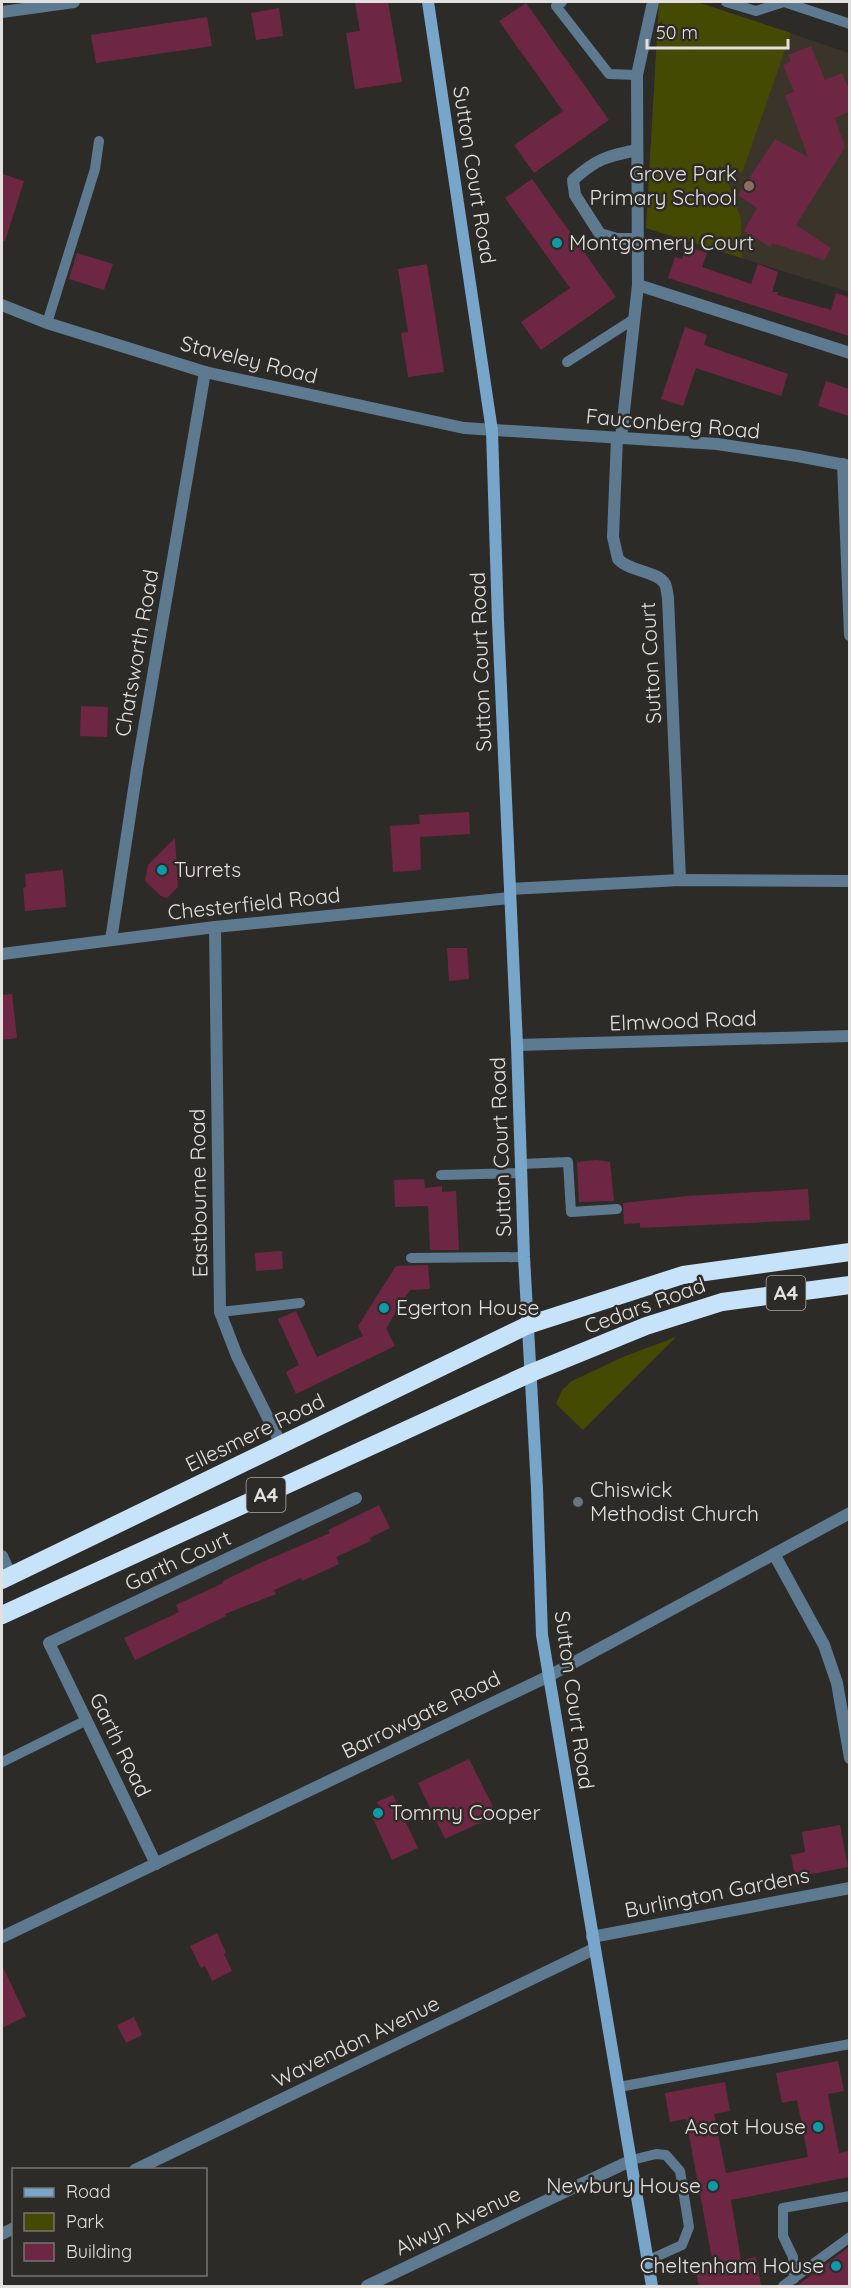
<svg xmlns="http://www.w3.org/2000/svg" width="851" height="2288" font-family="Quicksand,sans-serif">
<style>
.built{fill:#3a342b}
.green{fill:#454a03}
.building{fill:#6e2742}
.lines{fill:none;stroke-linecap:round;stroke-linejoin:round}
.lane{stroke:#5d7a90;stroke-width:10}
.street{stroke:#5d7a90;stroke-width:12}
.secondary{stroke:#78a6ca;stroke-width:12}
.highway{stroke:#c7e3f9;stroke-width:18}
.education-dot{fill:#8d6e63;stroke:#2d2b28;stroke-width:2}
.culture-dot{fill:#0f9aa8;stroke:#2d2b28;stroke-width:2}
.worship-dot{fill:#6b7280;stroke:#2d2b28;stroke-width:2}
.labels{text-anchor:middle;stroke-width:5;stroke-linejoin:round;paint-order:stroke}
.shield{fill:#2d2b28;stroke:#acaaa8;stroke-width:1.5}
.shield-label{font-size:20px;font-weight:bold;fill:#e3e1df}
.poi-label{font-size:21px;fill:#e3e1df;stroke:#2d2b28;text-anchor:start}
.street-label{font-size:21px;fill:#e3e1df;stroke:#2d2b28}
</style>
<rect width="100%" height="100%" fill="#2d2b28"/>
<!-- built -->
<path class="built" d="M659,2H697L849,53V292L646,228Z"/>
<!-- green -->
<g class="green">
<path d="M659,2H697L791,33L742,173L718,166L728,183L741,219L742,258L646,228Z"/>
<path d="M676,1337L583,1430L556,1404L562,1390L572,1381L623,1357Z"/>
</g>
<!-- building -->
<g class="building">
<path d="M355,2H388L402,82L355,89L346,33L360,31Z"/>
<path d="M526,3L609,120L534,173L514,145L563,111L499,21Z"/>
<path d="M279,8L283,36L256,40L251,13Z"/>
<path d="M207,17L212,46L96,63L91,35Z"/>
<path d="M811,46L825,80L842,73L849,90V112L835,118L845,147L796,225L831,248L824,260L772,243L770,247L744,231L757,208L738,195L775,139L808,157L785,95L794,92L783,65L791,61L788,55Z"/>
<path d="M2,174L24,181L5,241H2Z"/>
<path d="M532,179L616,297L541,350L521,322L570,288L505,198Z"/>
<path d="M686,246L707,253L702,267L751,284L758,264L778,272L772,292H778L777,295L831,310L836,293L849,297V336L668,278L675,257L682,259Z"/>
<path d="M77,253L113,264L104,290L69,279Z"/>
<path d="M427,264L444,372L408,377L401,333L408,332L398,269Z"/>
<path d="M685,327L707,335L704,345L788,374L781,396L696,368L683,406L661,399Z"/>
<path d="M826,381L849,389V416L818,406Z"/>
<path d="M81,706L108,707L107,737L80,736Z"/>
<path d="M469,812L470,834L420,837L421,870L393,872L390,826L420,824L419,815Z"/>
<path d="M175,838L178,887L167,898L161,896L145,881L148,865Z"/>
<path d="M63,870L66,907L25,911L23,888L26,887L25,874Z"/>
<path d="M447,948H467L469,979L449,981Z"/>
<path d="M12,994L17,1038L2,1040V995Z"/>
<path d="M596,1160L610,1162L614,1201L579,1202L577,1162Z"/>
<path d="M424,1179L425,1188L442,1186V1192L456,1191L459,1250H430L428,1206L395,1207L394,1180Z"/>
<path d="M808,1189L810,1220L640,1228V1223L624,1224L623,1203L688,1196Z"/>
<path d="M282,1251L283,1269L256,1271L255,1253Z"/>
<path d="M428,1265L430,1289L410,1290L386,1328L395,1346L296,1394L286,1372L299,1365L278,1319L296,1311L317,1357L363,1336L358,1326L396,1266Z"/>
<path d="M379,1505L390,1528L370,1538L371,1541L336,1557L339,1564L302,1581L301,1578L274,1590L276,1594L225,1614L226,1616L135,1660L124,1638L179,1612L176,1605L223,1583V1581L260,1563L330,1533L328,1530Z"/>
<path d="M469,1759L497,1815L445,1839L418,1783Z"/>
<path d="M393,1795L418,1848L392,1860L372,1816L382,1812L377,1802Z"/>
<path d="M840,1825L848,1867L795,1877L791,1855L805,1852L802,1832Z"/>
<path d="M217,1933L226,1953L224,1954L232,1971L212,1981L205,1966L201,1968L190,1946Z"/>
<path d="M2,1965L26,2016L2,2028Z"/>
<path d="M134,2017L142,2035L126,2043L117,2025Z"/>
<path d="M838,2061L844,2091L828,2094L839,2153L849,2151V2177L731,2200L741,2260L756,2257L761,2286H699L695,2267L713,2264L686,2119L670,2122L665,2093L725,2082L730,2111L714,2114L726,2173L808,2157L797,2100L782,2103L776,2073Z"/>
<path d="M849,2247V2286H795L798,2285Z"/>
</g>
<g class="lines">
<!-- lane -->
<g class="lane">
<path d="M562,2L556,6L609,74L637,75"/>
<path d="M726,2L756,11L784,2L850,24"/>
<path d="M47,323L95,169L99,141"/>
<path d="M567,362L634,319"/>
<path d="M521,1164L568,1162L571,1212L617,1209"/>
<path d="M441,1175L521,1173"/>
<path d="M411,1258L524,1257"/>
<path d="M220,1312L300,1303"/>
<path d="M2,1762L87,1720"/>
<path d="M619,2087L850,2044"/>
<path d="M632,2160L656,2154L666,2155L680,2171L689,2227L682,2245L647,2261"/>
<path d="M794,2279L793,2257L783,2236V2208L850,2196"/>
<path d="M783,2286L850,2237"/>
</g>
<!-- street -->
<g class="street">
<path d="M2,12L74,2"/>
<path d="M637,150C607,156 596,159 573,180L575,195L600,234L617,239H638"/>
<path d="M638,285L850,353"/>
<path d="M2,305L47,323L205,372L464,428L717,444L798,456L850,466"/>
<path d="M617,438L613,537L618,559C630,572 658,571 665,584C667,588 667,594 668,598L680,880"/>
<path d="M621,438L638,285L637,75L653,2"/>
<path d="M843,464L850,635"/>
<path d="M510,889L680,880L850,881"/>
<path d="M215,927L220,1312L237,1356L282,1446"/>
<path d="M111,940L137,769L205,372"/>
<path d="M2,954L215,927L510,898"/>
<path d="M517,1045L850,1036"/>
<path d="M774,1554L824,1645L837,1683L850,1758"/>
<path d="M2,1556L11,1576"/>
<path d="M156,1864L49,1643L356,1498"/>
<path d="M2,1937L547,1677L850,1513"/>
<path d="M592,1937L850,1888"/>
<path d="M135,2170L594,1949"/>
<path d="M2,2234L14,2228"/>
<path d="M367,2286L632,2160"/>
</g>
<!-- secondary -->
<path class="secondary" d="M428,2L492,431L498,621L517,1045L524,1257L537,1488L542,1635L652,2286"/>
<!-- highway -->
<g class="highway">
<path d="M2,1580L528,1325L683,1275L850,1252"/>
<path d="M2,1615L531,1373L646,1326L722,1302L850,1285"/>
</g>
</g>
<!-- markers -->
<circle class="education-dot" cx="749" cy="186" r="6"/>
<g class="culture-dot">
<circle cx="557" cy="243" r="6"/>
<circle cx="162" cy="870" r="6"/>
<circle cx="384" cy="1308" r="6"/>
<circle cx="378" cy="1813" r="6"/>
<circle cx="818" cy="2127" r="6"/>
<circle cx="713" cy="2186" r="6"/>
<circle cx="836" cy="2266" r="6"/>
</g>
<circle class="worship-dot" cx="578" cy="1502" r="6"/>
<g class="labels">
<!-- shield labels -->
<g class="shield">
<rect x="766.5" y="1276" width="39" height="34" rx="4.5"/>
<rect x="246.5" y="1478" width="39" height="34" rx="4.5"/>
</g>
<g class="shield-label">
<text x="786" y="1300">A4</text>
<text x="266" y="1502">A4</text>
</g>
<!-- poi labels -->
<g class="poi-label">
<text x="737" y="181" text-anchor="end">Grove Park<tspan x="737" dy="24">Primary School</tspan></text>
<text x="569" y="250">Montgomery Court</text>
<text x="174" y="877">Turrets</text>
<text x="396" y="1315">Egerton House</text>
<text x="590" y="1497">Chiswick<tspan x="590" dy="24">Methodist Church</tspan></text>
<text x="390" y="1820">Tommy Cooper</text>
<text x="806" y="2134" text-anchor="end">Ascot House</text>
<text x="701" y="2193" text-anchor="end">Newbury House</text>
<text x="824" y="2273" text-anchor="end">Cheltenham House</text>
</g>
<!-- street labels -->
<g class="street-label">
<text transform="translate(474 175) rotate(81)" y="7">Sutton Court Road</text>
<text transform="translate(249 360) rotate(14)" y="7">Staveley Road</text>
<text transform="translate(673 424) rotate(5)" y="7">Fauconberg Road</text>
<text transform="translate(137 653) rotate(-80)" y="7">Chatsworth Road</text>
<text transform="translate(481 662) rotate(-92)" y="7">Sutton Court Road</text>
<text transform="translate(651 663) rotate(-93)" y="7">Sutton Court</text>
<text transform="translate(254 904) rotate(-6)" y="7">Chesterfield Road</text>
<text transform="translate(683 1021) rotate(-2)" y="7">Elmwood Road</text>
<text transform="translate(501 1147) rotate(-92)" y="7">Sutton Court Road</text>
<text transform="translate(199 1193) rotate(-91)" y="7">Eastbourne Road</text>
<text transform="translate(645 1306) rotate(-20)" y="7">Cedars Road</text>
<text transform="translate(255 1433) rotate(-26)" y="7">Ellesmere Road</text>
<text transform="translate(178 1561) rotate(-25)" y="7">Garth Court</text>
<text transform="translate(574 1700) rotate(82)" y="7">Sutton Court Road</text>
<text transform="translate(421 1715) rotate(-26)" y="7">Barrowgate Road</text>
<text transform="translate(120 1745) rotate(64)" y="7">Garth Road</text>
<text transform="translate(717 1893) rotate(-11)" y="7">Burlington Gardens</text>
<text transform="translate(356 2042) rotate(-26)" y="7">Wavendon Avenue</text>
<text transform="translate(458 2221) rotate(-25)" y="7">Alwyn Avenue</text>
</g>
</g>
<!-- border -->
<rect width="851" height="2288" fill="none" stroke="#e3e1df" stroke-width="6"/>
<!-- legend -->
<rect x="12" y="2168" width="195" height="108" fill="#2d2b28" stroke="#767471" stroke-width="1.5"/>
<rect x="24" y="2188" width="30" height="9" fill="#78a6ca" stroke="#767471" stroke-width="1.5"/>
<text x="66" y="2198" font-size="18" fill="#e3e1df">Road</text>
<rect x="24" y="2213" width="30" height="18" fill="#454a03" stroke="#767471" stroke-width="1.5"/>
<text x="66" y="2228" font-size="18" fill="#e3e1df">Park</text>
<rect x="24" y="2243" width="30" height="18" fill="#6e2742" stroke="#767471" stroke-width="1.5"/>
<text x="66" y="2258" font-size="18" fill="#e3e1df">Building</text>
<!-- scale -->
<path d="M647 39v9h141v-9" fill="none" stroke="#e3e1df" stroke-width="3"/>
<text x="656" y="39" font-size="18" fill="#e3e1df" stroke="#2d2b28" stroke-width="4.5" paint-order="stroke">50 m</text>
</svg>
